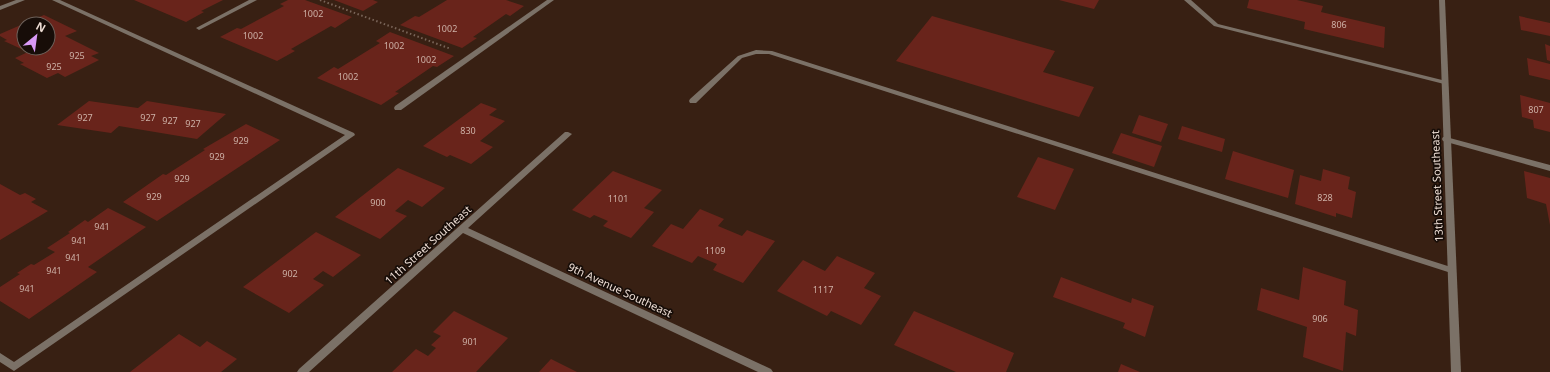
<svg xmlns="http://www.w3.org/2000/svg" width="1550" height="372" font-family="'Noto Sans',sans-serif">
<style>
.building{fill:#69241b;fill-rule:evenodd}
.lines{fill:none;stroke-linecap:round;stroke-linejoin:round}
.path{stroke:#7a6559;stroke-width:2;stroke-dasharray:1.5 2.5;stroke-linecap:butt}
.service{fill:#7b7167;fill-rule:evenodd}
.minor{fill:#7b7167;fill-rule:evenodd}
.labels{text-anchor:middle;stroke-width:3.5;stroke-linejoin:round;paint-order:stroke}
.number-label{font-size:9px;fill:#cdb0a6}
.street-label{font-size:11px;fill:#eeded5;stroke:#170d08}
</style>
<rect width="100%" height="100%" fill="#382013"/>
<!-- building -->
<g class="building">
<path d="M134,0H223L201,11L204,12L186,22Z"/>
<path d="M288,0H305L352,17L335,28L331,26L291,49L295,51L277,61L220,37L237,28L241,29L284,6L280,4Z"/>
<path d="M334,0H373L378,2L363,11Z"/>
<path d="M447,0H506L524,6L510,16L506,14L473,37L477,38L462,48L400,25L415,16L419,17Z"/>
<path d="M1059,0H1099L1094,9Z"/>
<path d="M1249,0H1297L1323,6L1321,12L1385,27L1384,48L1304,29L1305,22L1247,8Z"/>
<path d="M44,15L77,31L65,36L99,53L91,56L99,60L65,77L58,73L47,78L20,64L24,63L15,58L28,52L4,41L7,40L0,36V34ZM24,24H48V48H24Z"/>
<path d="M932,16L1055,51L1043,72L1094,87L1079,117L896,61Z"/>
<path d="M1519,16L1550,23V36L1521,30Z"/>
<path d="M390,32L454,56L437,67L433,66L395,92L399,93L381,105L317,78L334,67L338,69L380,43L376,41Z"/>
<path d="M1545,44L1550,46V61L1547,60Z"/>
<path d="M1527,58L1550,64V80L1529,75Z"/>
<path d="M1520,95L1550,103V132L1534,128L1533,120L1522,117Z"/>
<path d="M89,101L138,108L147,101L226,114L197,139L119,126L111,133L57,125Z"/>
<path d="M481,103L497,109L489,115L505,121L480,141L493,147L471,164L450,155L447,157L423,146Z"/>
<path d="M1139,115L1168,124L1161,142L1132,133Z"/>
<path d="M246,124L280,140L157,221L123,202L163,174L166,175L205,150L203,149Z"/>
<path d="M1182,126L1225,139L1222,152L1178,139Z"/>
<path d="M1121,133L1162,146L1154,167L1112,153Z"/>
<path d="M1233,151L1294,170L1288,198L1225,179Z"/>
<path d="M1038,157L1074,169L1055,210L1017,197Z"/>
<path d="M398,168L445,188L422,207L408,200L395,211L407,216L380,239L335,217Z"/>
<path d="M1323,169L1350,177L1348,189L1356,192L1352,218L1336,213V217L1295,204L1300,175L1321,181Z"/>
<path d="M613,171L662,190L644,208L654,212L631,238L603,226L608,221L594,215L590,218L572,210Z"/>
<path d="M1524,171L1550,178V225L1546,204L1527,198Z"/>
<path d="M0,184L20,195L25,193L36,199L31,202L48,211L0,240Z"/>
<path d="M108,208L146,227L88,267L97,272L29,319L0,301V287L20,274L17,273L31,264L34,265L55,252L47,248L70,233L68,232L85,220L88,222Z"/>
<path d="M700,209L724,219L718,226L742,236L747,230L775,241L743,283L713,270L717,264L698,256L692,263L652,246L671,224L683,229Z"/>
<path d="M316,232L361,255L333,277L323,271L313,279L324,285L289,313L243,287Z"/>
<path d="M837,256L875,273L864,288L881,296L861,325L831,311L827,316L777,291L803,260L825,271Z"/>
<path d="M1303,267L1346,281L1344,305L1358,310L1356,336L1346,332L1343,371L1303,357L1307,327L1257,310L1261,288L1299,300Z"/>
<path d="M1061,277L1131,303L1132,298L1154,306L1145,337L1123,328L1125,323L1053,297Z"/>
<path d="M454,311L508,338L476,372H392L416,349L428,356L436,348L431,345L441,336L433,332Z"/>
<path d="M914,311L1014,353L1006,372H956L894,345Z"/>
<path d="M179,334L200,347L207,341L237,359L221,372H130Z"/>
<path d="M551,359L577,372H539Z"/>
<path d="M1121,364L1140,372H1118Z"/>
</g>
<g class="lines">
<!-- path -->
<path class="path" d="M320,0L451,49"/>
<!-- service -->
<g class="service">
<path d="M16,0H25L0,10V6Z"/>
<path d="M52,0H60L354,133L355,135L14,371L0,362V353L14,362L345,135Z"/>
<path d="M249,0H257L201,29L199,30L196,28Z"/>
<path d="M547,0H554L401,110H395L394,108L395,106Z"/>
<path d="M1184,0H1191L1218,24L1446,81L1447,82L1444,84L1214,26Z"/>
<path d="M756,50L772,51L1454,268L1455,270L1454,272H1448L769,54H756L742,58L696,103H690L689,101L690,99L738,56Z"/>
<path d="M1443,137H1446L1550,165V171L1443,141L1442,139Z"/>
</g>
<!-- minor -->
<g class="minor">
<path d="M1439,0H1445L1461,372H1451Z"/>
<path d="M565,132H568L572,134L468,228L771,369L773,372H758L463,233L309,372H297L299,369Z"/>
</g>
</g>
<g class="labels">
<!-- number labels -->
<g class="number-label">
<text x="313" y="17">1002</text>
<text x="1339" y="28">806</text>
<text x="447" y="32">1002</text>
<text x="253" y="39">1002</text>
<text x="394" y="49">1002</text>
<text x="77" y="59">925</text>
<text x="426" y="63">1002</text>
<text x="54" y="70">925</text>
<text x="348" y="80">1002</text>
<text x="1536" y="113">807</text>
<text x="85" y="121">927</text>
<text x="148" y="121">927</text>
<text x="170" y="124">927</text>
<text x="193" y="127">927</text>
<text x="468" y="134">830</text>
<text x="241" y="144">929</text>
<text x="217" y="160">929</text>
<text x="182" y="182">929</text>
<text x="154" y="200">929</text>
<text x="1325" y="201">828</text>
<text x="618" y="202">1101</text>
<text x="378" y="206">900</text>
<text x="102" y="230">941</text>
<text x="79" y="244">941</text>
<text x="715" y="254">1109</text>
<text x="73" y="261">941</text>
<text x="54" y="274">941</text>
<text x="290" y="277">902</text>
<text x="27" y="292">941</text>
<text x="823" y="293">1117</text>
<text x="1320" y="322">906</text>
<text x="470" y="345">901</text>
</g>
<!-- street labels -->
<g class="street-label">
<text transform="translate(1437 186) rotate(-92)" y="4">13th Street Southeast</text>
<text transform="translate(428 245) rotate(-42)" y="4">11th Street Southeast</text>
<text transform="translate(620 290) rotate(25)" y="4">9th Avenue Southeast</text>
</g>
</g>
<!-- north arrow -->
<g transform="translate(36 36) rotate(29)"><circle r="19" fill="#170d08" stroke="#6d615a"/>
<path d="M0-3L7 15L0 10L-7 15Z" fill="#d99af7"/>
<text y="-6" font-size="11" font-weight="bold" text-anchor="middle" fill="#eeded5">N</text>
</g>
</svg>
